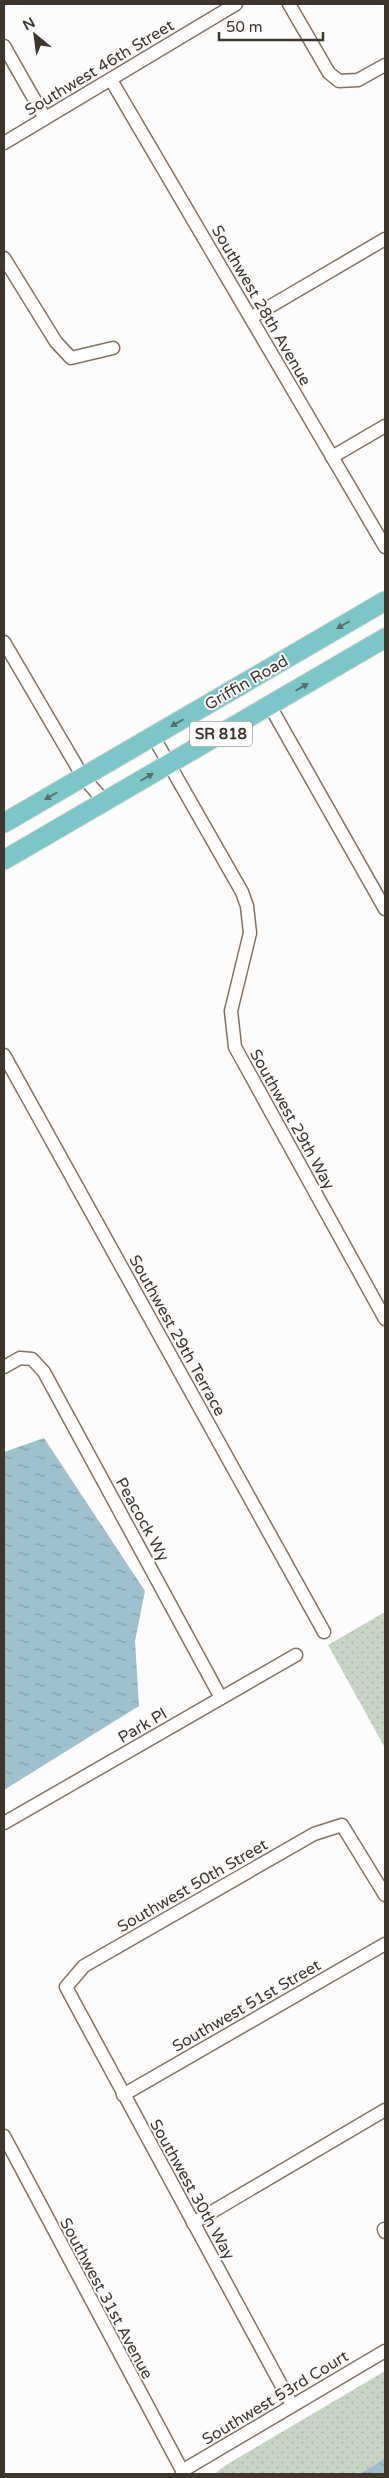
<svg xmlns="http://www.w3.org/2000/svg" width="389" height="2478" font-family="'Varela Round',sans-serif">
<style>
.grass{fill:url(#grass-dots)}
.water{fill:url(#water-ripples)}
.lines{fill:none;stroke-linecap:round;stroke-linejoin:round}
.minor-casing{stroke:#86715f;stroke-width:15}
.primary-casing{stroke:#d8d7d5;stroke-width:21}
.minor{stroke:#fff;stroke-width:12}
.primary{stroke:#7cc6ca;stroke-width:19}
.oneway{fill:#576f6c}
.labels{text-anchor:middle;stroke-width:4;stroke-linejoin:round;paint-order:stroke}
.shield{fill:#fcfcfc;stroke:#77716b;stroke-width:1}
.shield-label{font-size:15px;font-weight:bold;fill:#3e352d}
.street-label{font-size:16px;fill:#3e352d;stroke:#fcfcfc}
</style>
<defs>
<pattern id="grass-dots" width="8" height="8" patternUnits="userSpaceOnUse" patternTransform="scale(1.25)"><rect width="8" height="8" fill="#c7d4c5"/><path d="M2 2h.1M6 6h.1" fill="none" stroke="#acb7aa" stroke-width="1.8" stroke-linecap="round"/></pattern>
<pattern id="water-ripples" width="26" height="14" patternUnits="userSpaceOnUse" patternTransform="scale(1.25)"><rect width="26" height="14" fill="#9fc0cf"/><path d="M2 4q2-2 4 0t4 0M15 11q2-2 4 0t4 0" fill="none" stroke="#839da8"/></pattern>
</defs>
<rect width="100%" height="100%" fill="#fcfcfc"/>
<!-- grass -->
<g class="grass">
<path d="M385,1612V1748L328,1645Z"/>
<path d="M385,2371V2474H214L226,2465Z"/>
</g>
<!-- water -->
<g class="water">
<path d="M44,1438L145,1591L135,1641L139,1706L4,1790V1452Z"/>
<path d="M385,2456V2474H362C368,2466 379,2466 385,2456Z"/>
</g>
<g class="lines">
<defs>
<g id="minor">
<path d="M289,4L329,73L339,81L358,80L385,65"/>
<path d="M4,46L45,118"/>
<path d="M111,80L385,547"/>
<path d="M4,143L236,4"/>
<path d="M4,258L56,342L71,358L113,348"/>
<path d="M252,317L385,239"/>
<path d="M332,457L385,426"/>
<path d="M4,642L83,777L105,802"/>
<path d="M270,706L385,909"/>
<path d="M153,736L242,892L247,906L250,933L231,1011L235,1047L385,1319"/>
<path d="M4,1055L324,1632"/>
<path d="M4,1367L20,1358L32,1359L44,1372L221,1698"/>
<path d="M4,1823L296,1655"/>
<path d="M123,2095L385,1944"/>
<path d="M4,2136L184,2474"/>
<path d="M193,2223L385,2110"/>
<path d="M384,2229L385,2232"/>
<path d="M292,2405L66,1987L84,1966L314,1834L342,1825L385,1895"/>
<path d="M182,2471L385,2351"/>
</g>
<g id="primary">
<path d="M4,823L385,601"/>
<path d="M4,860L385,638"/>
</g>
</defs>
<!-- minor casing -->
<use href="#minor" class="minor-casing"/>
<!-- primary casing -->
<use href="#primary" class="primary-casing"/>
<!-- minor -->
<use href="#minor" class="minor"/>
<!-- primary -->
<use href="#primary" class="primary"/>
</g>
<!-- one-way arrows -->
<defs><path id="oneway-solid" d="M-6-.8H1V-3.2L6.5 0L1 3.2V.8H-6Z" transform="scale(1.25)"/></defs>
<g class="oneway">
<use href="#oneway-solid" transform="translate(343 625) rotate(150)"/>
<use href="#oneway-solid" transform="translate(302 687) rotate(-30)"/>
<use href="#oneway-solid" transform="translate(177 723) rotate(150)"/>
<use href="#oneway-solid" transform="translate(147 777) rotate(-30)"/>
<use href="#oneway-solid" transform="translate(51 796) rotate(150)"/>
</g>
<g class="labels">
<!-- shield labels -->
<rect class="shield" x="190" y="721.5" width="62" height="25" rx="4"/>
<g class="shield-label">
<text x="221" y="739">SR 818</text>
</g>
<!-- street labels -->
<g class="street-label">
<text transform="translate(99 67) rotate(-31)" y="6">Southwest 46th Street</text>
<text transform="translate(262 305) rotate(60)" y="6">Southwest 28th Avenue</text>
<text transform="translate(246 682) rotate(-30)" y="6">Griffin Road</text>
<text transform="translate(293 1119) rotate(61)" y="6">Southwest 29th Way</text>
<text transform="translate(178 1335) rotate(61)" y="6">Southwest 29th Terrace</text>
<text transform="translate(143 1519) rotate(61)" y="6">Peacock Wy</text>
<text transform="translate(142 1725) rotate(-30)" y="6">Park Pl</text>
<text transform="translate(192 1885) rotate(-30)" y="6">Southwest 50th Street</text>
<text transform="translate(246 2005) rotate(-30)" y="6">Southwest 51st Street</text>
<text transform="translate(193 2189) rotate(61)" y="6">Southwest 30th Way</text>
<text transform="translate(107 2298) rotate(62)" y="6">Southwest 31st Avenue</text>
<text transform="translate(275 2397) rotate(-31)" y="6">Southwest 53rd Court</text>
</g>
</g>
<!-- border -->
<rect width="389" height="2478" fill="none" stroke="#3e352d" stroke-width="10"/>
<!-- north arrow -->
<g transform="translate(35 35) rotate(331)" stroke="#fcfcfc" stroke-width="4" paint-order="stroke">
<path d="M0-4L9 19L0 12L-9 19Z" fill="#3e352d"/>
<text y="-8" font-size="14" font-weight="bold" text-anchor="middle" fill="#3e352d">N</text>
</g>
<!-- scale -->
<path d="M219 32v8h104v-8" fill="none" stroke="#3e352d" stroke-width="2.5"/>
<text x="226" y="32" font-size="15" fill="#3e352d" stroke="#fcfcfc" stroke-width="4" paint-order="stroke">50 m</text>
</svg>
